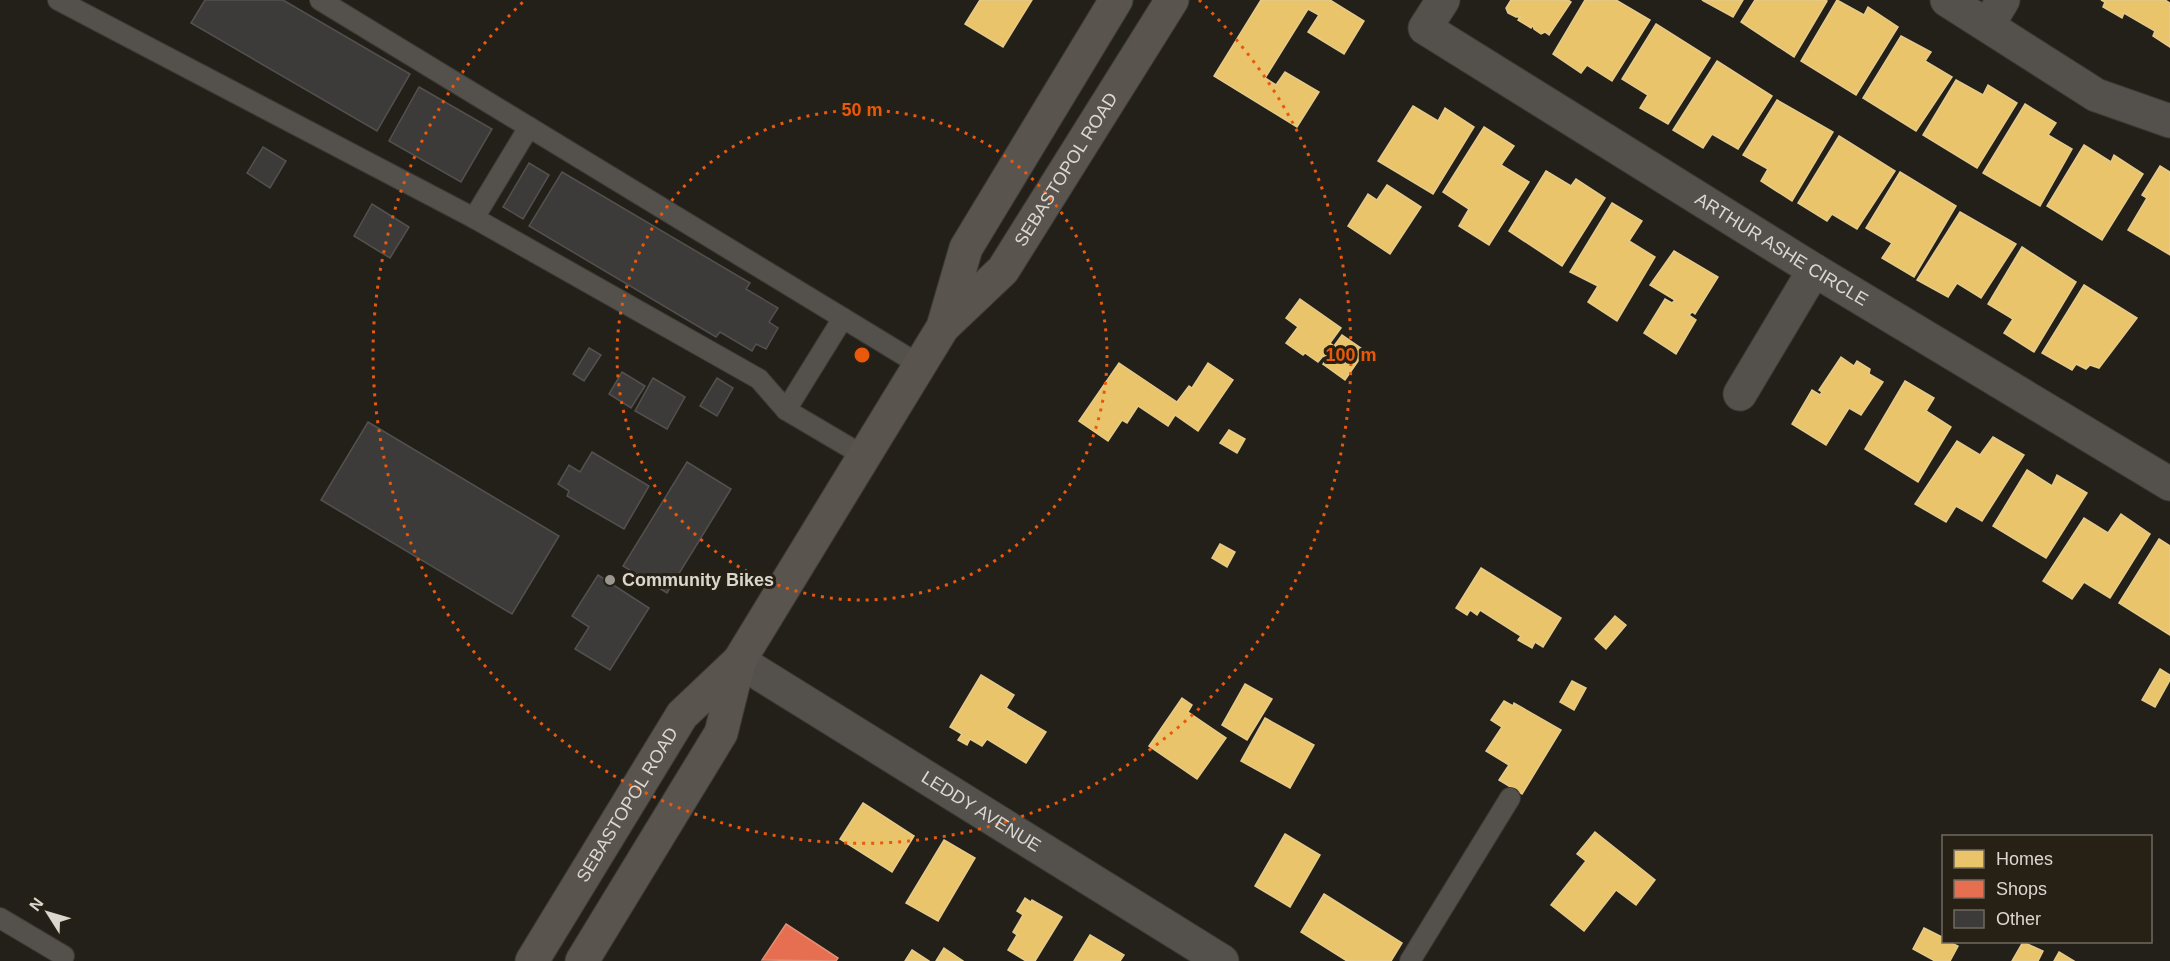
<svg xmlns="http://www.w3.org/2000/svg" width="2170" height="961" font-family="Helvetica,sans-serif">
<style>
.homes{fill:#e9c46a;stroke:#e5ca89;stroke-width:1.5}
.shops{fill:#e76f51;stroke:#e38e77;stroke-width:1.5}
.building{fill:#3d3b39;stroke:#53504f;stroke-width:1.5}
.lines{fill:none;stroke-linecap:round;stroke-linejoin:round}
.lane-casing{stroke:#3d3a36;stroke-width:22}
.street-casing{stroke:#3d3a36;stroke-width:35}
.secondary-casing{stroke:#3d3a36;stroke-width:35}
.lane{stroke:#54514d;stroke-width:20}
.street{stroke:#54514d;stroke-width:33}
.secondary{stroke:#5a544f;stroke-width:33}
.ring{fill:none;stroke:#e8590c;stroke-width:3;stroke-dasharray:3 6}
.poi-dot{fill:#9b9790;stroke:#272115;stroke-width:2}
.labels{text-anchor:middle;stroke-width:6;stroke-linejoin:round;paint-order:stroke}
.street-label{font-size:18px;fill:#dbd7d0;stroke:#272115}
.poi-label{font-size:18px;font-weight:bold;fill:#dbd7d0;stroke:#272115;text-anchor:start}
.centre{fill:#e8590c;stroke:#272115;stroke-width:3}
.ring-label{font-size:18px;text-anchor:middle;font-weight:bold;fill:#e8590c;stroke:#272115;stroke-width:6;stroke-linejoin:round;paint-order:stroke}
</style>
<rect width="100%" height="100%" fill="#232019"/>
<!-- homes -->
<g class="homes">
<path d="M980,0H1032L1003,47L965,24Z"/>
<path d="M1261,0H1330L1364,21L1344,54L1308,32L1319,15L1308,9L1265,78L1276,85L1285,72L1319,92L1297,127L1214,76Z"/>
<path d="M1511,0H1568L1571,2L1549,35L1545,32L1541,34L1534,29L1533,25L1531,28L1518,20L1520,17H1516L1508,13L1506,8Z"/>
<path d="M1585,0H1616L1650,20L1612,81L1587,65L1581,73L1553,54Z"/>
<path d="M1702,0H1743L1733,17Z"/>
<path d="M1755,0H1825L1827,1L1794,57L1741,22Z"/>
<path d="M1837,0L1864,15L1868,7L1898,27L1856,95L1801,61Z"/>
<path d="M2101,0H2165L2170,3V47L2153,36L2155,31L2124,13L2122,18L2103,7L2105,2Z"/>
<path d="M1656,24L1710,58L1668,124L1640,108L1648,95L1622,79Z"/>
<path d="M1901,36L1931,52L1925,61L1952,77L1916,131L1863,98Z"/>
<path d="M1717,61L1772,96L1738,149L1712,134L1703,148L1673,130Z"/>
<path d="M1956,80L1983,95L1988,85L2017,103L1977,168L1923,135Z"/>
<path d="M1777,100L1833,132L1792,201L1761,181L1768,169L1743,155Z"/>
<path d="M2025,104L2056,123L2048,135L2072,149L2040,206L1983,173Z"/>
<path d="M1413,106L1438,121L1445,108L1474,127L1433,194L1378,161Z"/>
<path d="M1484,127L1514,146L1501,165L1529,182L1489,245L1459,226L1469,209L1443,192Z"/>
<path d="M1839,136L1895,171L1857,229L1832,214L1827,221L1798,203Z"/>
<path d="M2084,145L2111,162L2114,155L2143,174L2102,240L2047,206Z"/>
<path d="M2160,166L2170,172V255L2128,230L2147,198L2142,195Z"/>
<path d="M1546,171L1571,186L1576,179L1605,198L1562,266L1509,231Z"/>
<path d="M1900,172L1956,206L1914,277L1882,258L1892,243L1866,228Z"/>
<path d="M1387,185L1421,207L1390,254L1348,226L1368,194L1377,200Z"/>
<path d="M1612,203L1642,221L1629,241L1655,257L1617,321L1588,302L1598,286L1570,272Z"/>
<path d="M1960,212L2016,244L1981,298L1957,283L1948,297L1917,280Z"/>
<path d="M2022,247L2076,282L2034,352L2004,333L2013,319L1988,304Z"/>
<path d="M1674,251L1718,277L1695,314L1692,312L1689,315L1696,320L1676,354L1644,333L1665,299L1672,303L1675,300L1650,285Z"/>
<path d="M2084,285L2137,318L2099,368L2090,365L2086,369L2076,364L2072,370L2042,353Z"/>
<path d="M1300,299L1341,328L1330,343L1334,346L1342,335L1365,351L1345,380L1323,364L1327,359L1323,356L1318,362L1305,353L1303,355L1286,343L1298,327L1286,318Z"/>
<path d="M1841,357L1854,366L1857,361L1870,369L1869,374L1883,382L1861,415L1849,408L1826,445L1792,424L1812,390L1820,395L1822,392L1819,390Z"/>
<path d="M1119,363L1177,402L1189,386L1192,388L1208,363L1233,380L1198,431L1175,415L1168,426L1138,406L1127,423L1122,420L1108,441L1079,421Z"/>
<path d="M1905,381L1934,398L1926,411L1951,427L1918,482L1865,449Z"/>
<path d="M1229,430L1245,439L1237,453L1220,443Z"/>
<path d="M1993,437L2024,455L1982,521L1956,506L1946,522L1915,504L1957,441L1980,455Z"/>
<path d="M2027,470L2052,486L2057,475L2087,493L2046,558L1993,526Z"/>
<path d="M2121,514L2150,534L2110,598L2084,582L2072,599L2043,581L2084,518L2108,533Z"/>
<path d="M2159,539L2170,546V635L2119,603Z"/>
<path d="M1220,544L1235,552L1227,567L1212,558Z"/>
<path d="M1481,568L1561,618L1543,647L1535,642L1532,648L1518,640L1521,636L1480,610L1477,615L1470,610L1467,615L1456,608Z"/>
<path d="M1615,616L1626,625L1606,649L1595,639Z"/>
<path d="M2160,669L2170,675V680L2155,707L2142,700Z"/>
<path d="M981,675L1014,695L1006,708L1046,732L1026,763L987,739L982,746L970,739L967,745L958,740L962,734L950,727Z"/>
<path d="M1572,681L1586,688L1574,710L1560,702Z"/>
<path d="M1245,684L1272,699L1247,740L1222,725Z"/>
<path d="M1182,698L1192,705L1188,712L1226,738L1197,779L1149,746Z"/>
<path d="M1504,701L1513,706L1514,703L1561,730L1522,794L1499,780L1509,765L1486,751L1502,727L1491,720Z"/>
<path d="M1265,718L1314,745L1290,788L1241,761Z"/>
<path d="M863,803L914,836L892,872L840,839Z"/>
<path d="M1595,832L1655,880L1636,905L1616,890L1584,931L1551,905L1586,861L1577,854Z"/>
<path d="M1285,834L1320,855L1290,907L1255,886Z"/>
<path d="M944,840L975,858L938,921L906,903Z"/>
<path d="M1324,894L1402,943L1391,961H1347L1301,932Z"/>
<path d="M1025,898L1031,902L1032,900L1062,917L1035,961H1026L1008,950L1017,935L1013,932L1023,915L1017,911Z"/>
<path d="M1924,928L1944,938V942H1949L1958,946L1950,961H1935L1913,949Z"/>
<path d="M1090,935L1124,955L1120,961H1074Z"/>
<path d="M2023,942L2043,951L2038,961H2012Z"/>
<path d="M944,948L963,961H936Z"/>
<path d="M912,950L929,961H905Z"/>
<path d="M2059,952L2074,961H2054Z"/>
</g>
<!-- shops -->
<path class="shops" d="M786,924L838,958L836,961L762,960Z"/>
<!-- building -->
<g class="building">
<path d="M205,0H283L410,74L377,131L191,23Z"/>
<path d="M419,87L492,129L461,182L389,141Z"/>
<path d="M263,147L286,161L270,188L247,173Z"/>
<path d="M529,163L549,175L523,219L503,207Z"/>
<path d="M562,172L750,283L746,289L778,308L769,322L778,328L766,349L756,344L752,351L720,332L716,337L529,226Z"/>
<path d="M372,204L409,227L390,258L354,236Z"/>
<path d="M589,348L601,355L584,381L573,374Z"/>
<path d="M622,372L645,386L631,408L609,394Z"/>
<path d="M653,378L685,397L667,429L635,411Z"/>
<path d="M717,378L733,388L717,416L700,406Z"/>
<path d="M368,422L559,536L512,614L321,500Z"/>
<path d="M592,452L649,486L624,529L567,496L569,491L558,484L569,465L580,472Z"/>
<path d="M687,462L731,489L667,593L623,566Z"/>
<path d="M598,575L649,608L610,670L575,649L589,627L572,616Z"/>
</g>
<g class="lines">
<defs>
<g id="lane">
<path d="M58,0L474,218L759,379L786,410L864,456"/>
<path d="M320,0L920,365"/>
<path d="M474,218L529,127"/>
<path d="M786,410L843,318"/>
<path d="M0,918L64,956"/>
<path d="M1410,961L1510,798"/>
</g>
<g id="street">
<path id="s1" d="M1443,0L1425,28L1814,270L2170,484"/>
<path d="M1947,0L2096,95L2170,121"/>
<path d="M1988,25L2003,0"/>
<path d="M1740,394L1814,270"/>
<path id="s2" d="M739,661L1222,961"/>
</g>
<g id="secondary">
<path id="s3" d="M944,326L1003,270L1172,0"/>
<path id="s4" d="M532,961L682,715L739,661L943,327L966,248L1116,0"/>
<path d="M582,961L721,733L739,661"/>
</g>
</defs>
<!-- lane casing -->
<use href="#lane" class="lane-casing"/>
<!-- street casing -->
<use href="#street" class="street-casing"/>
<!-- secondary casing -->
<use href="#secondary" class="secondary-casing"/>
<!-- lane -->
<use href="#lane" class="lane"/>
<!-- street -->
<use href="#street" class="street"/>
<!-- secondary -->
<use href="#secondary" class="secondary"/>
</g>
<!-- distance rings -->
<g class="ring">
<circle cx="862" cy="355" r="245"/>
<path d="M1199 0A489 489 0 1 1 525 0"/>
</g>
<!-- markers -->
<circle class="poi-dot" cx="610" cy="580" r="6"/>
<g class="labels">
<!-- street labels -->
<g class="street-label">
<text dy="6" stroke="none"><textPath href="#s3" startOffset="200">SEBASTOPOL ROAD</textPath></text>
<text dy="6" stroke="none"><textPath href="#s1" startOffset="453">ARTHUR ASHE CIRCLE</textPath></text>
<text dy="6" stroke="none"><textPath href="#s4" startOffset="183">SEBASTOPOL ROAD</textPath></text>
<text dy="6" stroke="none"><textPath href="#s2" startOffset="285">LEDDY AVENUE</textPath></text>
</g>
<!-- poi labels -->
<g class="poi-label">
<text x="622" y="586">Community Bikes</text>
</g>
</g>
<circle cx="862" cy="355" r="9" class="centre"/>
<g class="ring-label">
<text x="862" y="116">50 m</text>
<text x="1351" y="361">100 m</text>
</g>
<!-- legend -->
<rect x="1942" y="835" width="210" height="108" fill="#272115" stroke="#6f6a60" stroke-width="1.5"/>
<rect x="1954" y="850" width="30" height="18" fill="#e9c46a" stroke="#6f6a60" stroke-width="1.5"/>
<text x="1996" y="865" font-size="18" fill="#dbd7d0">Homes</text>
<rect x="1954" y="880" width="30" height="18" fill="#e76f51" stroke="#6f6a60" stroke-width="1.5"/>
<text x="1996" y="895" font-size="18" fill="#dbd7d0">Shops</text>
<rect x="1954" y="910" width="30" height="18" fill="#3d3b39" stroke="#6f6a60" stroke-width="1.5"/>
<text x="1996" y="925" font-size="18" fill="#dbd7d0">Other</text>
<!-- north arrow -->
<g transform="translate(48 913) rotate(307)" stroke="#272115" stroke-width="4.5" paint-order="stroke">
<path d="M0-4.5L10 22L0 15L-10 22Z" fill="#dbd7d0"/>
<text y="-9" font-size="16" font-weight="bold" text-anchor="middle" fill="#dbd7d0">N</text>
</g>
</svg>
